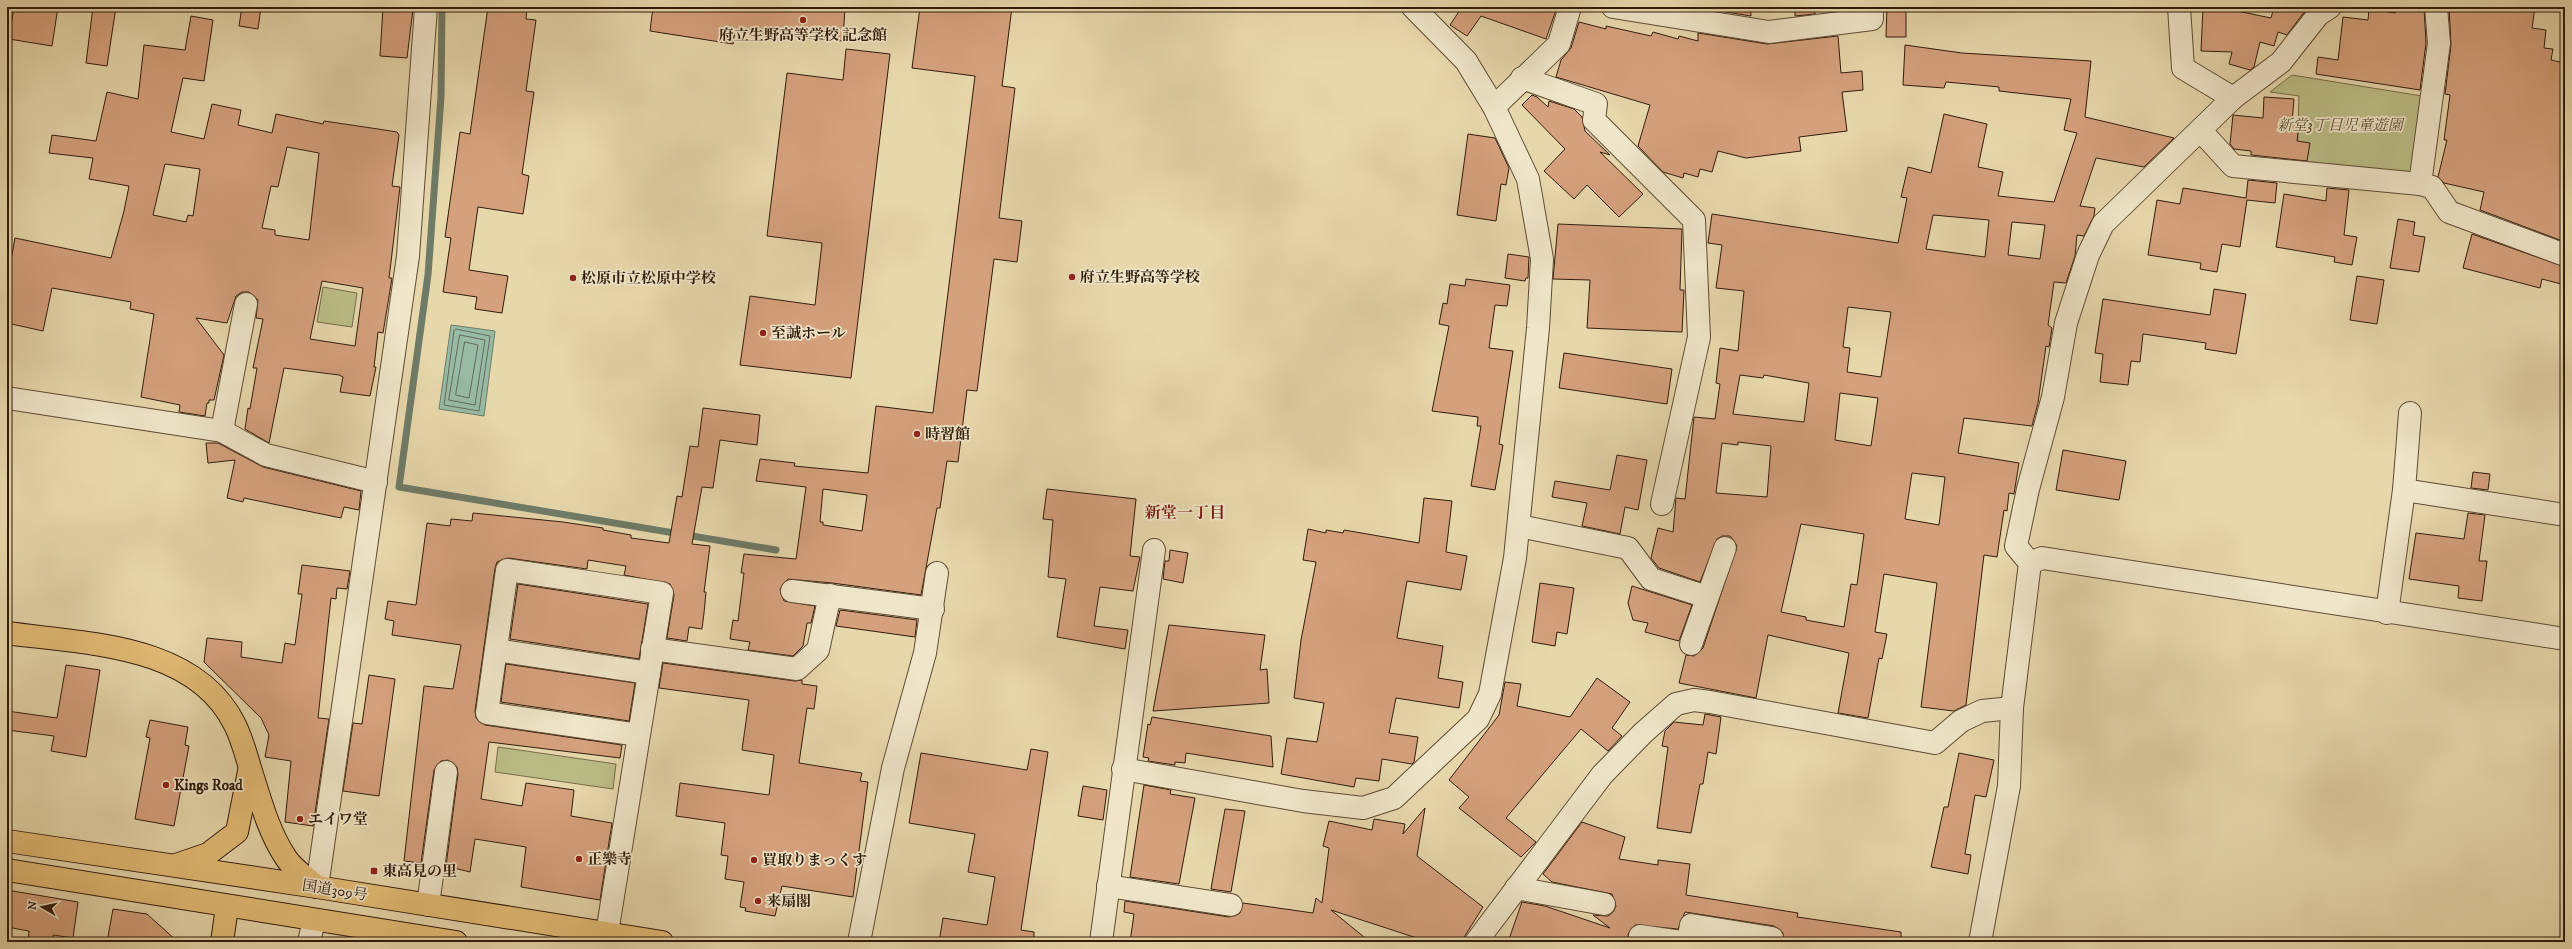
<svg xmlns="http://www.w3.org/2000/svg" width="2572" height="949" font-family="'IM FELL DW Pica','Noto Serif JP',serif">
<style>
.green{fill:#bbbd86;stroke:#766c48}
.water{fill:#97bba5;stroke:#6e7b67}
.lines{fill:none;stroke-linecap:round;stroke-linejoin:round}
.shore{stroke:#646b58;stroke-width:1}
.stream{stroke:#6e7b67;stroke-width:7}
.building{fill:#d5a17d;stroke:#311b0b;fill-rule:evenodd}
.minor-casing{stroke:#5e4a33;stroke-width:24}
.trunk-casing{stroke:#311b0b;stroke-width:24}
.minor{stroke:#efe6c9;stroke-width:22}
.trunk{stroke:#e4bc76;stroke-width:22}
.poi-dot{fill:#8f2418;stroke:#efe6c9;stroke-width:1.5}
.labels{text-anchor:middle;stroke-width:3.5;stroke-linejoin:round;paint-order:stroke}
.poi-label{font-size:15px;font-weight:bold;fill:#311b0b;stroke:#efe6c9;text-anchor:start}
.park-label{font-size:15px;font-style:italic;fill:#5a4c30;stroke:#efe6c9}
.street-label{font-size:15px;fill:#311b0b;stroke:#efe6c9}
.neighbourhood-label{font-size:16px;font-weight:bold;fill:#7a1f14;stroke:#efe6c9}
</style>
<rect width="100%" height="100%" fill="#e7d8ac"/>
<filter id="stains"><feTurbulence type="fractalNoise" baseFrequency=".005" numOctaves="4"/><feColorMatrix values="0 0 0 0 .2 0 0 0 0 .09 0 0 0 0 .02 0 0 0 .5 -.17"/></filter>
<radialGradient id="worn" r=".72"><stop offset=".6" stop-color="#630" stop-opacity="0"/><stop offset="1" stop-color="#630" stop-opacity=".3"/></radialGradient>
<!-- green -->
<g class="green">
<path d="M2292,75L2422,96L2412,173L2297,163L2299,96L2270,92Z"/>
<path d="M323,287L357,293L352,327L317,322Z"/>
<path d="M498,747L616,764L613,789L495,772Z"/>
</g>
<!-- water -->
<path class="water" d="M451,325L495,331L484,416L439,409Z"/>
<g class="lines">
<!-- shore -->
<g class="shore">
<path d="M456,329L490,336L479,411L444,405L454,331Z"/>
<path d="M460,335L485,340L475,405L449,400Z"/>
<path d="M465,342L478,345L469,398L456,395Z"/>
</g>
<!-- stream -->
<path class="stream" d="M442,7L441,97L428,275L399,487L776,550"/>
</g>
<!-- building -->
<g class="building">
<path d="M14,7H58L52,46L9,39Z"/>
<path d="M93,7H116L107,66L86,63Z"/>
<path d="M242,7H261L258,29L239,26Z"/>
<path d="M383,7L413,9L407,58L380,56Z"/>
<path d="M488,7H527L526,19L536,20L526,91L534,92L522,174L529,176L523,214L478,207L469,270L508,276L502,313L475,309L477,297L443,292L451,238L445,237L460,132L470,134Z"/>
<path d="M653,7H845L843,41L735,31L733,44L650,31Z"/>
<path d="M920,7H1012L1002,86L1015,88L999,218L1022,221L1017,262L994,259L977,391L967,390L958,462L947,461L940,508H937L921,595L832,583L788,579L780,589L784,601L815,606L811,623H807L803,646L793,656L748,650L750,642L730,639L733,620L738,621L744,573H741L744,554L796,559L806,487L756,481L760,459L795,463L794,466L868,473L876,406L933,413L975,76L912,68ZM823,489L867,495L862,531L823,525V522H820Z"/>
<path d="M1462,7H1557L1546,39L1481,16L1467,36L1450,25Z"/>
<path d="M1701,7H1751V16L1701,8Z"/>
<path d="M1795,7H1815V14L1795,16Z"/>
<path d="M1887,7H1906V37H1886Z"/>
<path d="M2203,7H2218L2271,18L2274,7H2308L2287,35L2278,32L2274,46L2260,42L2254,67L2250,70L2229,64L2232,52L2201,51Z"/>
<path d="M2396,7H2424L2426,43L2420,90L2316,74L2318,57L2338,60L2343,17L2368,20L2369,9L2395,13Z"/>
<path d="M2449,7H2535L2532,28L2546,30L2544,48L2553,49L2551,60L2565,63V242L2480,210L2484,192L2444,183L2438,177L2447,140H2444L2450,95L2445,94L2451,45Z"/>
<path d="M191,16L213,20L204,81L183,78L171,132L204,139L212,104L241,110L238,125L272,133L276,114L323,124L324,121L378,129L397,132L399,135L392,186L400,187L390,270L389,278H392L383,333L378,332L374,367H376L370,396L340,392L343,377L339,375L284,368L269,443L245,429L248,408L250,409L257,368H253L263,319L256,318L258,300L249,292H242L236,296L227,323L196,318L224,355L214,400H209V403H207L205,416L179,412L180,405L141,397L154,314L130,309L131,302L52,288L43,331L7,323V291L11,271H9L15,238L111,258L124,211L129,186L89,179L93,158L49,153L52,135L96,141L107,92L138,99L144,45L185,50ZM287,147L319,153L309,240L275,235V230L262,228L271,186L278,187ZM165,164L200,169L193,216L188,215L186,222L153,215ZM322,281L363,288L355,346L310,339Z"/>
<path d="M1579,22L1606,29V26L1651,36L1653,32L1678,39L1679,36L1698,41V33L1767,44L1838,36L1841,73L1862,71L1863,90L1842,92L1847,131L1799,137L1801,151L1746,158L1718,151L1712,172L1700,169L1698,177L1684,173L1683,178L1663,172L1638,146L1650,105L1556,77L1561,60L1571,48Z"/>
<path d="M1905,45L1962,53L2091,61L2085,117L2174,138L2144,167L2096,158L2080,206L2095,208L2094,216L2084,236L2077,235L2075,256L2066,283L2054,282L2048,325L2052,328L2049,347L2046,346L2038,403L2032,426L1964,418L1958,453L2019,463L2014,494L2009,493L2007,511L2004,510L1997,557L1984,555L1966,705L1954,711L1921,707L1937,583L1884,574L1875,632L1887,634L1882,659L1879,658L1868,718L1838,713L1849,653L1768,635L1756,698L1679,683L1686,655L1694,656L1703,648L1737,546L1730,536H1722L1717,539L1700,582L1659,568L1651,558L1658,528L1673,532L1676,498L1685,499L1694,417L1715,419L1720,384L1716,383L1720,348L1738,351L1744,291L1716,288L1722,245L1708,243L1712,214L1898,243L1907,198L1901,197L1908,167L1931,173L1944,114L1987,124L1978,167L2003,172L1998,196L2054,202L2077,133L2064,130L2071,99L1999,91V87L1979,85L1946,82L1944,88L1903,85ZM1933,215L1989,220L1985,257L1926,249ZM2012,222L2045,225L2040,259L2008,255ZM1848,307L1891,312L1881,377L1847,372L1850,348L1843,347ZM1740,375L1763,378L1764,375L1809,383L1804,422L1733,414ZM1840,393L1878,398L1871,446L1835,440ZM1738,442L1771,446L1767,497L1716,493L1722,443L1738,445ZM1912,473L1945,477L1939,525L1905,519ZM1801,524L1864,534L1857,585L1851,584L1844,627L1806,620V617L1781,612Z"/>
<path d="M846,49L890,54L851,378L740,365L750,296L815,305L822,243L767,236L787,73L843,80Z"/>
<path d="M1532,95L1537,97L1548,107L1549,101L1574,109L1582,117L1585,131L1610,155L1600,152L1643,194L1619,217L1587,185L1574,199L1544,171L1565,149L1522,105Z"/>
<path d="M2264,97L2294,99L2292,123L2299,124L2297,141L2310,143L2307,161L2251,155V151L2234,149L2230,144L2233,115L2263,118Z"/>
<path d="M1468,134L1495,138L1509,168L1506,185L1501,184L1496,221L1457,215Z"/>
<path d="M2248,180L2277,183L2275,203L2247,200L2240,247L2222,244L2217,272L2200,269L2201,263L2148,255L2157,200L2180,204L2183,188L2246,198Z"/>
<path d="M2327,188L2349,190L2344,235L2357,237L2352,265L2334,262L2335,257L2276,247L2284,194L2326,201Z"/>
<path d="M2398,219L2415,222L2413,235L2425,237L2419,272L2390,268Z"/>
<path d="M1558,224L1682,229L1680,290H1684L1682,332L1587,328L1590,280L1553,279Z"/>
<path d="M2472,234L2565,267V285L2542,279L2540,288L2463,268Z"/>
<path d="M1508,254L1529,257L1528,278H1526L1525,281L1505,278Z"/>
<path d="M2357,276L2384,280L2377,324L2350,320Z"/>
<path d="M1466,279L1510,285L1507,306L1495,305L1489,348L1513,351L1499,444L1503,445L1495,490L1471,486L1481,426H1477L1478,417L1432,411L1449,326L1439,324L1443,303L1447,304L1450,284L1465,286Z"/>
<path d="M2214,289L2246,294L2236,354L2205,349L2206,343L2143,334L2140,362L2131,361L2128,385L2100,382L2103,354L2095,353L2103,299L2210,315Z"/>
<path d="M1564,353L1672,369L1667,404L1559,388Z"/>
<path d="M703,408L760,415L757,445L720,440L713,488L702,487L692,544L710,546L704,592H706L704,613L702,629L689,627L687,641L667,638L674,595L670,584L624,575L626,566L588,560L587,569L508,558L497,562L495,568L475,711L476,718L485,725L622,745L620,758L489,742L481,799L522,806L526,783L574,790L571,816L612,823L600,900L521,887L526,847L475,839L470,872L446,866L458,774L457,767L448,760L441,761L434,770L421,863L404,861L424,686L453,689L461,645L392,635L394,621L385,619L388,601L416,605L427,523L450,526L451,519L472,521L473,513L563,522L603,528V530L631,535V538L669,543L677,496L682,497L690,446L698,447Z"/>
<path d="M206,443H218L263,467L361,491L359,510L344,507L341,518L244,498L243,502L227,498L235,460L208,463Z"/>
<path d="M2063,450L2126,461L2119,500L2056,490Z"/>
<path d="M1617,455L1647,460L1638,510L1625,507L1620,534L1582,526L1587,503L1552,497L1555,481L1610,490Z"/>
<path d="M2473,472L2490,474L2488,490L2471,488Z"/>
<path d="M1047,489L1136,499L1130,556L1140,557L1133,591L1100,587L1094,626L1128,630L1125,649L1057,637L1066,579L1048,577L1053,520L1043,519Z"/>
<path d="M1424,498L1452,501L1446,552L1467,556L1461,590L1407,581L1397,638L1443,646L1438,678L1463,682L1459,708L1396,698L1389,733L1418,737L1414,762L1412,764L1382,759L1379,781L1356,778L1354,787L1281,774L1287,738L1317,742L1324,703L1294,698L1301,640L1316,562L1303,560L1308,529L1326,533V530L1343,533L1344,530L1419,543Z"/>
<path d="M2468,513L2485,515L2479,561H2487L2482,601L2458,598L2459,586L2409,579L2416,533L2464,539Z"/>
<path d="M1170,550L1188,553L1183,583L1163,579L1165,561H1169Z"/>
<path d="M302,565L350,571L347,589L337,588L336,599L331,598L318,718L329,719L313,826L285,822L291,761L265,757L269,735L261,718L204,662L207,638L242,642L241,657L282,663L285,643L295,645L302,594H298Z"/>
<path d="M1540,583L1574,588L1567,634L1557,632L1555,646L1532,642Z"/>
<path d="M518,584L648,604L639,659L510,639Z"/>
<path d="M1632,586L1692,605L1679,641L1645,632L1648,623L1633,620L1628,603Z"/>
<path d="M840,610L917,620L915,637L836,626Z"/>
<path d="M1169,625L1265,635L1260,670L1267,669L1269,703L1153,711Z"/>
<path d="M663,663L795,681L802,680V684L817,686L814,709L807,708L799,763L862,773L860,781L868,782L853,897L782,886L775,916L745,911L746,908L740,907L744,882L725,879L728,856L721,855L725,823L676,816L680,783L769,795L774,755L742,750L749,700L659,688Z"/>
<path d="M506,664L635,683L629,721L501,702Z"/>
<path d="M66,665L100,670L86,757L51,751L54,736L7,730V711L57,718Z"/>
<path d="M369,675L395,679L379,796L343,791L353,723L362,724Z"/>
<path d="M1597,678L1630,702L1612,728L1622,736L1608,751L1581,729L1506,818L1536,842L1521,857L1459,808L1469,797L1449,780L1499,715L1505,682L1521,684L1517,706L1570,717Z"/>
<path d="M1705,714L1721,717L1716,754L1708,752L1703,784H1700L1691,833L1657,828L1668,747L1662,746L1665,731L1674,722L1703,725Z"/>
<path d="M1152,717L1271,736L1273,767L1186,753L1185,763L1175,762V765L1148,761L1149,758L1143,757L1148,724L1150,725Z"/>
<path d="M150,720L188,727L185,745L189,746L174,826L135,819L150,738L146,737Z"/>
<path d="M1031,749L1048,752L1021,930L1034,932V942H939L943,918L987,925L995,877L968,872L975,834L909,823L921,753L1027,770Z"/>
<path d="M1959,753L1994,760L1986,797L1975,795L1965,854L1971,855L1968,874L1931,867L1944,807H1948Z"/>
<path d="M1144,785L1171,790L1170,794L1195,798L1179,884L1130,877Z"/>
<path d="M1083,786L1107,790L1103,820L1078,816Z"/>
<path d="M1425,808L1417,856L1483,907L1461,942H1429L1331,910L1370,942H1130L1134,914L1124,912L1125,901L1229,917L1240,913L1243,903L1313,913L1316,898L1322,903L1329,848L1323,846L1329,821L1372,830L1374,819L1405,824L1403,834Z"/>
<path d="M1225,809L1245,811L1231,892L1211,889Z"/>
<path d="M1582,822L1625,837L1619,859L1658,865V860L1690,864L1686,895L1798,913L1797,917L1901,932V942H1827L1792,938V942H1783V933L1774,926L1685,912L1678,929L1635,925L1628,934L1629,942H1508L1522,902L1545,906L1610,928L1593,915L1608,916L1613,912L1616,906L1612,894L1552,882L1543,874Z"/>
<path d="M7,890L78,902L73,938L53,935V942H28L29,931L7,927Z"/>
<path d="M113,909L147,914L178,942H107Z"/>
</g>
<g class="lines">
<defs>
<g id="minor">
<path d="M1613,7L1769,32L1872,19V7"/>
<path d="M2179,7L2183,68L2233,98"/>
<path d="M1522,78L1596,104L1594,120L1694,220L1699,337L1662,504"/>
<path d="M1494,107L1559,44L1570,7"/>
<path d="M2201,131L2233,166L2420,184L2432,187L2449,212L2565,255"/>
<path d="M2420,184L2439,43L2436,7"/>
<path d="M7,398L222,431L266,455L376,482"/>
<path d="M222,431L246,304"/>
<path d="M2404,490L2565,515"/>
<path d="M1519,526L1628,548L1651,579L1707,597"/>
<path d="M2030,563L2042,558L2565,639"/>
<path d="M792,591L933,609"/>
<path d="M2387,613L2404,490L2410,413"/>
<path d="M1691,644L1725,548"/>
<path d="M652,649L797,669L818,650L830,595"/>
<path d="M496,650L649,673"/>
<path d="M1123,769L1303,801L1363,808L1394,798L1478,719L1490,694L1515,558L1538,328L1542,259L1528,179L1494,107L1466,61L1413,7"/>
<path d="M1108,886L1231,905"/>
<path d="M317,887L408,256L426,7"/>
<path d="M1516,888L1604,904"/>
<path d="M428,905L446,772"/>
<path d="M607,933L662,593L507,570L487,713L639,735"/>
<path d="M1640,936L1681,942"/>
<path d="M309,942L314,920"/>
<path d="M859,942L893,768L925,653L937,573"/>
<path d="M1101,942L1154,550"/>
<path d="M1476,942L1602,775L1643,733L1676,704L1694,700L1710,702L1935,743L1961,721L1982,711L2012,708"/>
<path d="M1688,942L1691,925L1772,938"/>
<path d="M1980,942L2009,786L2012,708L2030,563L2016,546L2028,489L2053,397L2066,323L2088,255L2103,224L2233,98L2281,62L2318,15L2330,7"/>
</g>
<g id="trunk">
<path d="M7,633C85,644 195,643 235,725C242,739 246,754 250,768C260,799 268,831 286,858C293,869 307,878 317,887"/>
<path d="M7,841L317,887L662,942"/>
<path d="M176,865L208,854L237,832L249,771"/>
<path d="M7,870L456,942"/>
<path d="M222,942L227,907"/>
</g>
</defs>
<!-- minor casing -->
<use href="#minor" class="minor-casing"/>
<!-- trunk casing -->
<use href="#trunk" class="trunk-casing"/>
<!-- minor -->
<use href="#minor" class="minor"/>
<!-- trunk -->
<use href="#trunk" class="trunk"/>
</g>
<!-- markers -->
<g class="poi-dot">
<circle cx="803" cy="20" r="4"/>
<circle cx="1072" cy="277" r="4"/>
<circle cx="573" cy="278" r="4"/>
<circle cx="763" cy="333" r="4"/>
<circle cx="917" cy="434" r="4"/>
<circle cx="166" cy="785" r="4"/>
<circle cx="300" cy="819" r="4"/>
<circle cx="579" cy="859" r="4"/>
<circle cx="754" cy="860" r="4"/>
<rect x="370" y="867" width="8" height="8" rx="2"/>
<circle cx="758" cy="901" r="4"/>
</g>
<g class="labels">
<!-- poi labels -->
<g class="poi-label">
<text x="803" y="40" text-anchor="middle">府立生野高等学校 記念館</text>
<text x="1080" y="282">府立生野高等学校</text>
<text x="581" y="283">松原市立松原中学校</text>
<text x="771" y="338">至誠ホール</text>
<text x="925" y="439">時習館</text>
<text x="174" y="790">Kings Road</text>
<text x="308" y="824">エイワ堂</text>
<text x="587" y="864">正樂寺</text>
<text x="762" y="865">買取りまっくす</text>
<text x="382" y="876">東高見の里</text>
<text x="766" y="906">来扇閣</text>
</g>
<!-- park labels -->
<g class="park-label">
<text x="2340" y="130">新堂3丁目児童遊園</text>
</g>
<!-- street labels -->
<g class="street-label">
<text transform="translate(335 890) rotate(9)" y="5">国道309号</text>
</g>
<!-- neighbourhood labels -->
<g class="neighbourhood-label">
<text x="1185" y="518">新堂一丁目</text>
</g>
</g>
<!-- margin -->
<rect width="2572" height="949" fill="none" stroke="#e7d8ac" stroke-width="24"/>
<rect x="8" y="8" width="2556" height="933" fill="none" stroke="#311b0b" stroke-width="2"/>
<rect x="12" y="12" width="2548" height="925" fill="none" stroke="#311b0b"/>
<!-- north arrow -->
<g transform="translate(42 907) rotate(279)" stroke="#efe6c9" stroke-width="3" paint-order="stroke">
<path d="M0-3L7 15L0 10L-7 15Z" fill="#311b0b"/>
<text y="-6" font-size="11" font-weight="bold" text-anchor="middle" fill="#311b0b">N</text>
</g>
<rect width="100%" height="100%" filter="url(#stains)"/>
<rect width="100%" height="100%" fill="url(#worn)"/>
</svg>
